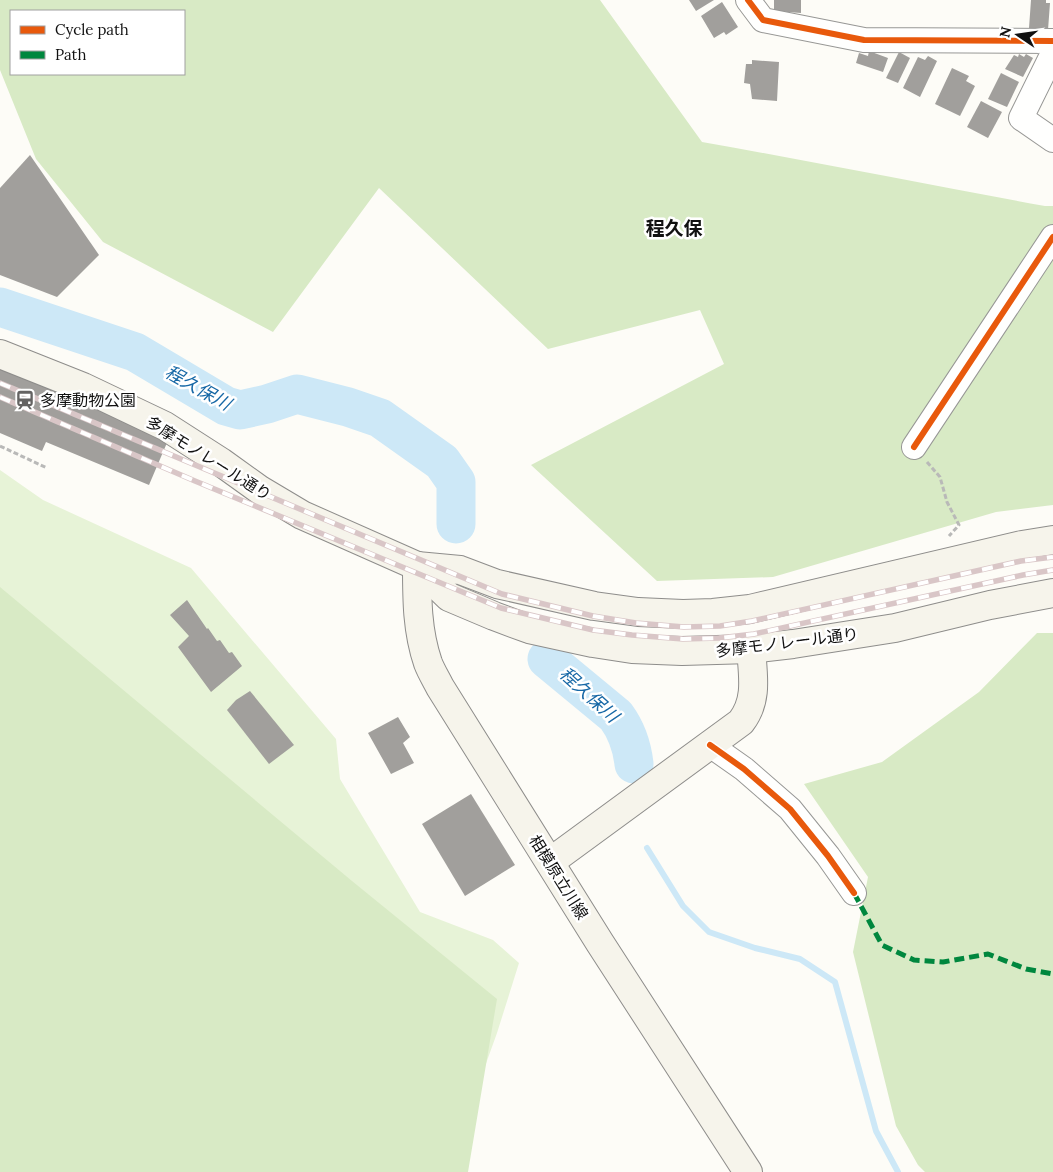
<svg xmlns="http://www.w3.org/2000/svg" width="1053" height="1172" font-family="Lora,'Noto Sans JP',serif">
<style>
.green{fill:#e7f3d7}
.forest{fill:#d8eac5;fill-rule:evenodd}
.lines{fill:none;stroke-linecap:round;stroke-linejoin:round}
.stream{stroke:#cde8f7;stroke-width:6}
.river{stroke:#cde8f7;stroke-width:39}
.building{fill:#a19f9c}
.minor-casing{stroke:#979795;stroke-width:26}
.secondary-casing{stroke:#8e8d8b;stroke-width:30}
.path{stroke:#b9b9b8;stroke-width:3;stroke-dasharray:5 2.5;stroke-linecap:butt}
.minor{stroke:#fffffe;stroke-width:24}
.secondary{stroke:#f6f4eb;stroke-width:28}
.rail-casing{stroke:#d9c6c7;stroke-width:5.5}
.rail{stroke:#fff;stroke-width:4;stroke-dasharray:11;stroke-linecap:butt}
.quiet{stroke:#00873e;stroke-width:5;stroke-dasharray:10 5;stroke-linecap:butt}
.cycleway-casing{stroke:#fff;stroke-width:9}
.cycleway{stroke:#e8590c;stroke-width:6}
.labels{text-anchor:middle;stroke-width:5;stroke-linejoin:round;paint-order:stroke}
.poi-label{font-size:16px;fill:#111;stroke:#fff;text-anchor:start}
.street-label{font-size:16px;fill:#111;stroke:#fff}
.water-label{font-size:18px;font-style:italic;fill:#1768a6;stroke:#fff}
.quarter-label{font-size:19px;font-weight:bold;fill:#111;stroke:#fff}
</style>
<rect width="100%" height="100%" fill="#fdfcf7"/>
<!-- green -->
<path class="green" d="M0,470L43,500L191,568L336,739L340,779L420,912L493,940L519,963L497,1033L466,1119L0,1172Z"/>
<!-- forest -->
<g class="forest">
<path d="M0,0H600L702,142C816,162 930,185 1045,206H1053V505L996,512L773,577L657,581L531,465L724,364L700,310L548,349L379,188L273,332L103,242L36,159L0,70ZM11,11H184V74H11Z"/>
<path d="M0,587L352,881L497,999L468,1172H0Z"/>
<path d="M1037,633H1053V1172H925L918,1165L896,1126L853,952L868,877L804,784L882,762L979,692Z"/>
</g>
<g class="lines">
<!-- stream -->
<path class="stream" d="M647,848L683,906L709,932L755,948L800,959L835,982L876,1131L898,1172"/>
<!-- river -->
<g class="river">
<path d="M0,307L135,352L226,406L240,410L267,404L297,394L348,407L380,418L442,462L456,482V524"/>
<path d="M547,659L616,716C627,731 632,746 634,764"/>
</g>
</g>
<!-- building -->
<g class="building">
<path d="M689,0H714L696,11Z"/>
<path d="M774,0H801V13L774,11Z"/>
<path d="M1031,0H1046V3H1050L1048,30L1029,28Z"/>
<path d="M722,2L738,27L726,35L724,32L714,38L701,16Z"/>
<path d="M869,51L888,58L883,72L856,63L859,53L868,56Z"/>
<path d="M899,52L910,58L898,83L886,78Z"/>
<path d="M1019,54L1024,57L1026,54L1033,58L1023,77L1005,69L1014,55L1018,57Z"/>
<path d="M928,56L937,61L920,97L903,88L918,57L925,60Z"/>
<path d="M752,60L779,62L777,101L752,99L750,84L744,83L746,64H752Z"/>
<path d="M952,68L969,76L966,81L975,86L960,116L935,104Z"/>
<path d="M1001,73L1019,82L1007,107L988,99Z"/>
<path d="M981,101L1002,112L988,138L967,127Z"/>
<path d="M30,155L99,255L57,297L0,275V188Z"/>
<path d="M0,359L172,431L149,485L46,442L42,451L0,433Z"/>
<path d="M187,600L207,629L208,628L217,641L220,640L229,653L232,652L242,666L211,692L178,647L189,636L170,615Z"/>
<path d="M250,691L294,745L269,764L227,710L236,700Z"/>
<path d="M398,717L410,737L403,743L414,763L391,774L368,733Z"/>
<path d="M471,794L515,865L465,896L422,824Z"/>
</g>
<g class="lines">
<defs>
<g id="minor">
<path d="M748,0L763,20L864,40L1053,41"/>
<path d="M1053,53L1021,118L1053,140"/>
<path d="M914,447L1053,237"/>
<path d="M710,745L744,769L790,809L828,856L854,893"/>
</g>
<g id="secondary">
<path d="M0,354L83,387L165,426L221,462L260,490L302,515L417,566L460,570L497,584L594,606L638,612L683,614L713,613L750,609L1022,545L1053,540"/>
<path d="M417,566C417,599 417,631 428,663C431,671 436,679 440,687L600,943L748,1172"/>
<path d="M417,566L449,597L494,616L529,629L593,643L632,649L682,651L751,649L793,644L895,628L990,605L1053,593"/>
<path d="M550,862L741,722C758,700 753,676 751,649"/>
</g>
</defs>
<!-- minor casing -->
<use href="#minor" class="minor-casing"/>
<!-- secondary casing -->
<use href="#secondary" class="secondary-casing"/>
<!-- path -->
<g class="path">
<path d="M0,446L47,468"/>
<path d="M927,462L940,477L947,502L959,525L949,536"/>
</g>
<!-- minor -->
<use href="#minor" class="minor"/>
<!-- secondary -->
<use href="#secondary" class="secondary"/>
<defs>
<g id="rail">
<path d="M0,383L502,594L593,616L636,623L684,627L720,626L752,621L1021,561L1053,557"/>
<path d="M0,397L195,481L501,608L593,630L632,635L683,639L719,638L754,634L1023,575L1053,570"/>
</g>
</defs>
<!-- rail casing -->
<use href="#rail" class="rail-casing"/>
<!-- rail -->
<use href="#rail" class="rail"/>
<!-- quiet -->
<path class="quiet" d="M854,893L882,945L914,960L943,962L988,954L1026,969L1053,974"/>
<defs>
<g id="cycleway">
<path d="M748,0L763,20L864,40L1053,41"/>
<path d="M914,447L1053,237"/>
<path d="M710,745L744,769L790,809L828,856L854,893"/>
</g>
</defs>
<!-- cycleway casing -->
<use href="#cycleway" class="cycleway-casing"/>
<!-- cycleway -->
<use href="#cycleway" class="cycleway"/>
</g>
<!-- icons -->
<defs>
<symbol id="station-bare" viewBox="-9 -9 18 18"><path d="M-3-6H3Q5-6 5-4V2Q5 4 3 4L4.5 6H3L1.5 4h-3L-3 6H-4.5L-3 4Q-5 4-5 2V-4Q-5-6-3-6ZM-3.5-4v3h7v-3ZM-3.5 1v1.5H-2V1ZM2 1v1.5H3.5V1Z" fill="#646362" stroke="#fff" stroke-width="2.5" paint-order="stroke"/></symbol>
</defs>
<g fill-rule="evenodd">
<use href="#station-bare" x="11" y="386" width="28" height="28"/>
</g>
<g class="labels">
<!-- poi labels -->
<g class="poi-label">
<text x="40" y="406">多摩動物公園</text>
</g>
<!-- street labels -->
<g class="street-label">
<text transform="translate(209 458) rotate(32)" y="6">多摩モノレール通り</text>
<text transform="translate(787 642) rotate(-7)" y="6">多摩モノレール通り</text>
<text transform="translate(559 877) rotate(58)" y="6">相模原立川線</text>
</g>
<!-- water labels -->
<g class="water-label">
<text transform="translate(198 388) rotate(29)" y="6">程久保川</text>
<text transform="translate(589 695) rotate(42)" y="6">程久保川</text>
</g>
<!-- quarter labels -->
<g class="quarter-label">
<text x="674" y="235">程久保</text>
</g>
</g>
<!-- legend -->
<rect x="10" y="10" width="175" height="65" fill="#ffffff" stroke="#a0a0a0"/>
<rect x="20" y="26" width="25" height="8" fill="#e8590c" stroke="#a0a0a0"/>
<text x="55" y="35" font-size="15" fill="#111111">Cycle path</text>
<rect x="20" y="51" width="25" height="8" fill="#00873e" stroke="#a0a0a0"/>
<text x="55" y="60" font-size="15" fill="#111111">Path</text>
<!-- north arrow -->
<g transform="translate(1018 35) rotate(283)" stroke="#ffffff" stroke-width="4" paint-order="stroke">
<path d="M0-4L9 19L0 12L-9 19Z" fill="#111111"/>
<text y="-8" font-size="14" font-weight="bold" text-anchor="middle" fill="#111111">N</text>
</g>
</svg>
